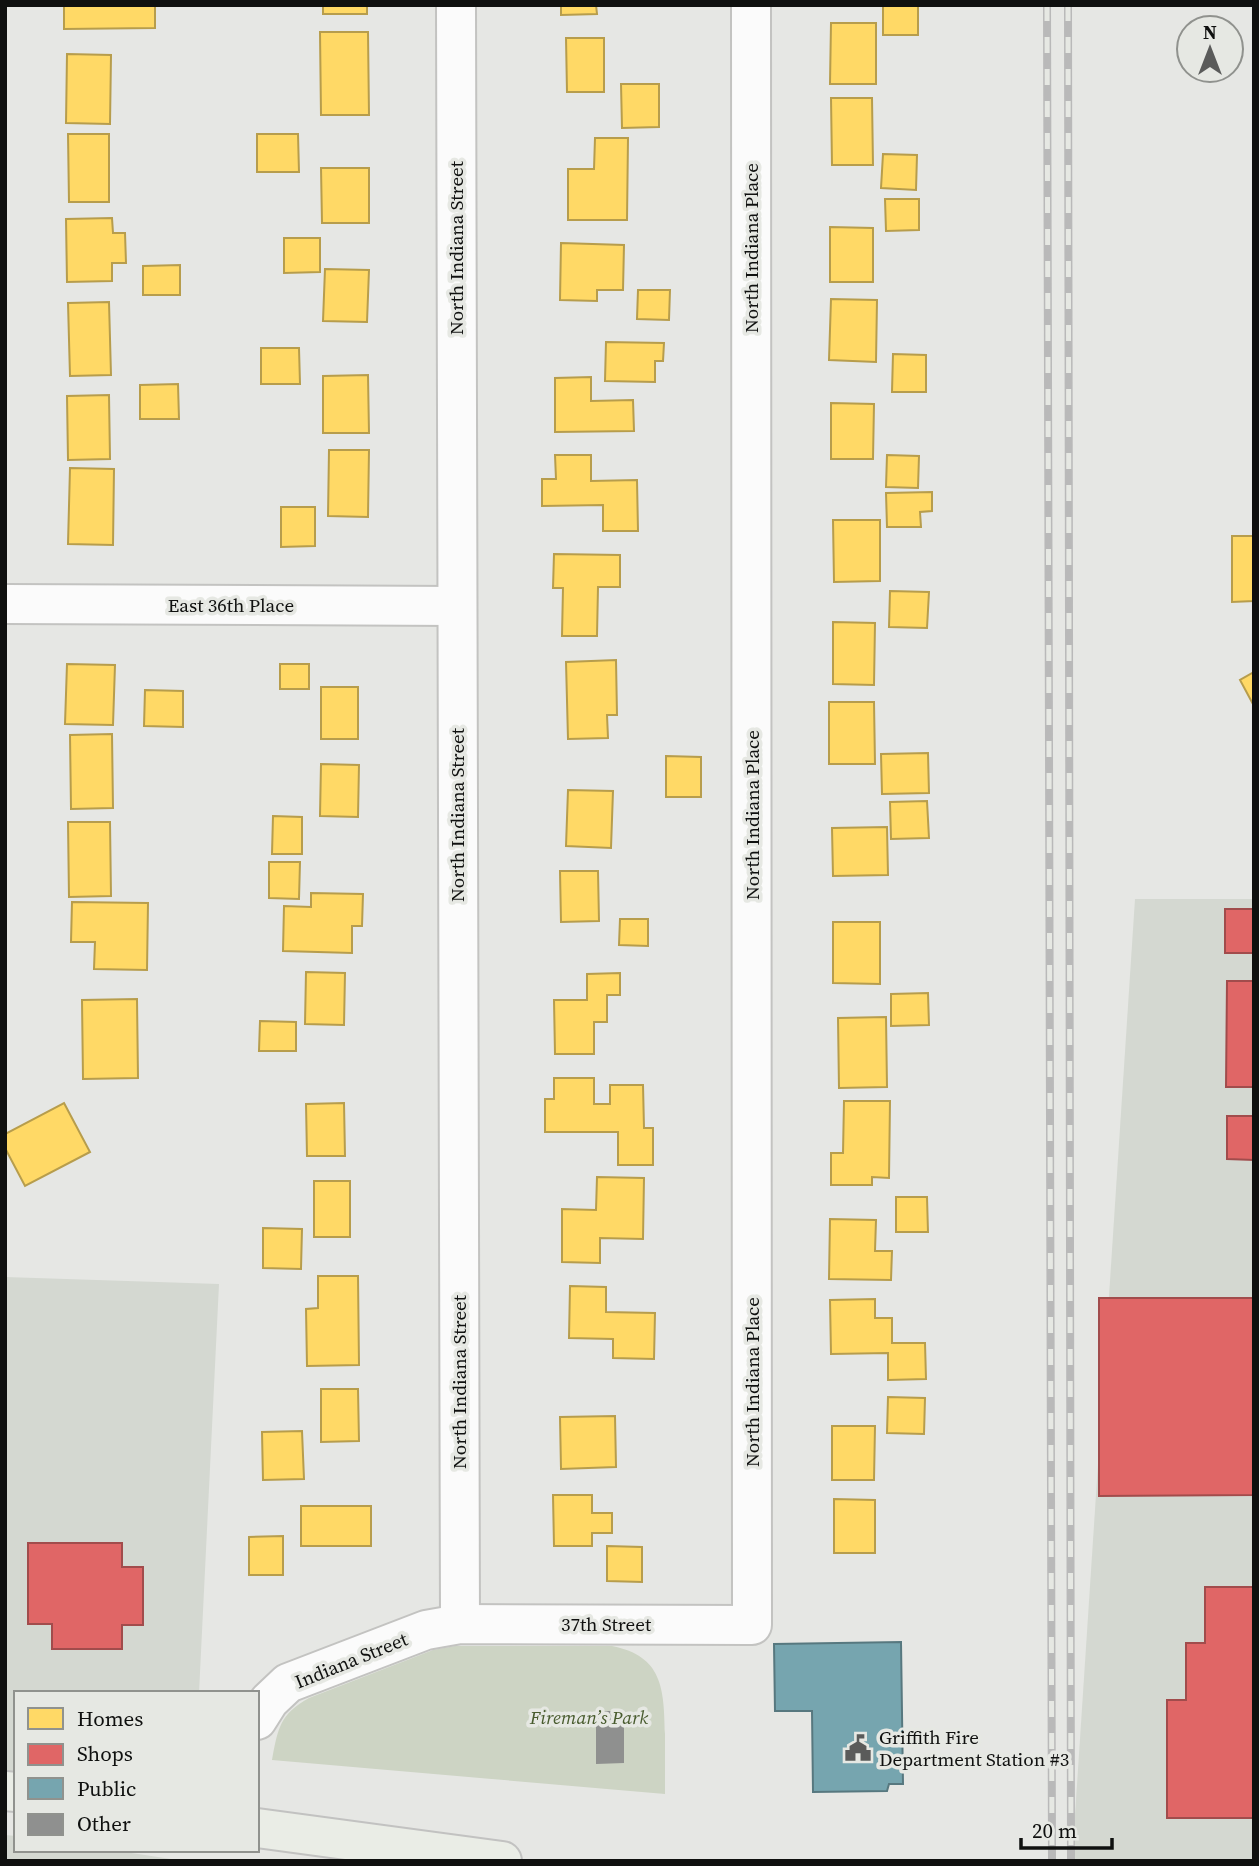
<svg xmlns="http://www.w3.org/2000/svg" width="1259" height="1866" font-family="'Source Serif 4',serif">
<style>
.built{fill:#d4d8d1}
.green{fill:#cdd4c4}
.homes{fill:#ffd966;stroke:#b79d4c;stroke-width:2}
.shops{fill:#e06666;stroke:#a14c4c;stroke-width:2}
.public{fill:#76a5af;stroke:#57787f;stroke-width:2}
.building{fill:#8f908f}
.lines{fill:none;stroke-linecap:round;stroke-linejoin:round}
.minor-casing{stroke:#c3c3c1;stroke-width:42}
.major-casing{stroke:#c2c2c1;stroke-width:42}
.minor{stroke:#fbfbfb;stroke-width:38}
.major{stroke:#eaede6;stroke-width:38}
.rail-casing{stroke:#b9b9b9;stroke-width:8}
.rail{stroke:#e6e8e3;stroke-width:5;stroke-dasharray:16;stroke-linecap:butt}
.labels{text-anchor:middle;stroke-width:7;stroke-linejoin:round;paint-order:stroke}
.street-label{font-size:19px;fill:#0f100f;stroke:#e6e8e3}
.park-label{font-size:19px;font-style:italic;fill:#485b2e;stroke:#e6e8e3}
.poi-label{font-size:19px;fill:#0f100f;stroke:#e6e8e3;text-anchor:start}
</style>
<rect width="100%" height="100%" fill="#e6e7e4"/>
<!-- built -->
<g class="built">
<path d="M1135,899H1254V1861H1072Z"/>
<path d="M5,1277L219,1284L199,1693H16V1783L5,1781Z"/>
<path d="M5,1835L16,1836V1850H112L184,1861H5Z"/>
</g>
<!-- green -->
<path class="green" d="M455,1646H612C663,1656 664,1689 665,1734C665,1754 665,1774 665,1794L272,1760C278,1728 280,1714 309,1698L433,1650Z"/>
<!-- homes -->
<g class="homes">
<path d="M64,5H155V28L64,29Z"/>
<rect x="323" y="5" width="44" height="9"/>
<path d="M561,5H596L597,14L561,15Z"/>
<rect x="883" y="5" width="35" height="30"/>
<path d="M831,23H876V84H830Z"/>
<path d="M320,32H368L369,115H321Z"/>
<path d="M566,38H604V92H567Z"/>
<path d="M67,54L111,55L110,124L66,123Z"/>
<path d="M621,84H659V127L622,128Z"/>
<path d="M831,98H872L873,165H832Z"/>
<path d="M68,134H109V202H69Z"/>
<path d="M257,134H298L299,172H257Z"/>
<path d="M595,138H628L627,220H568V169H594Z"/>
<path d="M883,154L917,155L916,190L881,188Z"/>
<path d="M321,168H369V223H322Z"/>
<path d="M885,199H919V230L886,231Z"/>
<path d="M112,218L113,233H125L126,263H112V281L67,282L66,219Z"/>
<path d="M830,227L873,228V282H830Z"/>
<path d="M284,238H320V272L284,273Z"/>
<path d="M561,243L624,245L623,290H597V301L560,300Z"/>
<path d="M180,265V295H143V266Z"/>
<path d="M325,269L369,270L367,322L323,321Z"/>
<path d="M638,290H670L669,320L637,319Z"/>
<path d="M831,299L877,300L876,362L829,360Z"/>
<path d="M109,302L111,375L70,376L68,303Z"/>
<path d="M606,342L664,343L663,361H655V382L605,381Z"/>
<path d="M261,348H299L300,384H261Z"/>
<path d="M893,354L926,355V392H892Z"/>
<path d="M368,375L369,433H323V376Z"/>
<path d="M591,377V401L633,400L634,431L555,432V378Z"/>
<path d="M178,384L179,419H140V385Z"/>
<path d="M109,395L110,459L68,460L67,396Z"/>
<path d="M831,403L874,404L873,459H831Z"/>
<path d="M329,450H369L368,517L328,516Z"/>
<path d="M555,455H591V481L637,480L638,531H603V505L542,506V479H556Z"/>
<path d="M887,455L919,456L918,488L886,487Z"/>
<path d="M70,468L114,469L113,545L68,544Z"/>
<path d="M932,492V511L920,512L921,527H887L886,493Z"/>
<path d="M281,507H315V546L281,547Z"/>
<path d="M833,520H880V581L834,582Z"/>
<path d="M1232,536H1254V601L1232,602Z"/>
<path d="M554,554L620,555V587H598L597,636H562L563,588H553Z"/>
<path d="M890,591L929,592L927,628L889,627Z"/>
<path d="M833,622L875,623L874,685L833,684Z"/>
<path d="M616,660L617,715H607L608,738L568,739L566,662Z"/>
<path d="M67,664L115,665L113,725L65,724Z"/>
<rect x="280" y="664" width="29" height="25"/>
<path d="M1254,672V706L1240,680Z"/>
<rect x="321" y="687" width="37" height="52"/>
<path d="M145,690L183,691V727L144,726Z"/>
<path d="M829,702H874L875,764H829Z"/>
<path d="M112,734L113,808L71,809L70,735Z"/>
<path d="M928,753L929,793L882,794L881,754Z"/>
<path d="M666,756L701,757V797H666Z"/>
<path d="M321,764L359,765L358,817L320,816Z"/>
<path d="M568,790L613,791L611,848L566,846Z"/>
<path d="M927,801L929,838L891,839L890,802Z"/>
<path d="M273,816L302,817V854H272Z"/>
<path d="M68,822H110L111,896L69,897Z"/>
<path d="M887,827L888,875L833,876L832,828Z"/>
<path d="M269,862H300L299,899L269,898Z"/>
<path d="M560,871H598L599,921L561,922Z"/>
<path d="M311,893L363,894L362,926H352V953L283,951L284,906L311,907Z"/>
<path d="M72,902L148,903L147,970L94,969L95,942H71Z"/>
<path d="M620,919H648V946L619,945Z"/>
<path d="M833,922H880V984L833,983Z"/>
<path d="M306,972L345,973L344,1025L305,1024Z"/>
<path d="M620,973V995H607V1022H594V1054H555L554,1000H587V974Z"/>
<path d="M928,993L929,1025L891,1026V994Z"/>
<path d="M137,999L138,1078L83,1079L82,1000Z"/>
<path d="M886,1017L887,1087L839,1088L838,1018Z"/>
<path d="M260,1021L296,1022V1051H259Z"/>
<path d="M554,1078H594V1104H610V1085H643L644,1128H653V1165H618V1132H545V1099H554Z"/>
<path d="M844,1101H890L889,1178L872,1177V1185H831V1153H843Z"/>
<path d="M64,1103L90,1152L25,1186L5,1148V1134Z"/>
<path d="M344,1103L345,1156H307L306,1104Z"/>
<path d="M597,1177L644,1178L643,1239L600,1238V1263L562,1262V1209L596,1210Z"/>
<rect x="314" y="1181" width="36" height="56"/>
<path d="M896,1197H927L928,1232H896Z"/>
<path d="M830,1219L876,1220L875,1251H892L891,1280L829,1279Z"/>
<path d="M263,1228L302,1229L301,1269L263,1268Z"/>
<path d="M318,1276H358L359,1365L307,1366L306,1309L318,1308Z"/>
<path d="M570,1286L606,1287V1312L655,1313L654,1359L613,1358V1339L569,1338Z"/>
<path d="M875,1299V1318H892V1343H925L926,1379L888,1380V1353L831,1354L830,1300Z"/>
<path d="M321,1389H358L359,1441L321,1442Z"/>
<path d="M888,1397L925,1398L924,1434L887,1433Z"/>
<path d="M615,1416L616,1467L561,1469L560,1417Z"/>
<path d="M832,1426H875L874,1480H832Z"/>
<path d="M302,1431L304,1479L263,1480L262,1432Z"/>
<path d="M553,1495H592V1513H612V1533H592V1546H554Z"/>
<path d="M834,1499L875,1500V1553H834Z"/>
<rect x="301" y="1506" width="70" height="40"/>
<path d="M283,1536V1575H249V1537Z"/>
<path d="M607,1546L642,1547V1582L607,1581Z"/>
</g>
<!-- shops -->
<g class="shops">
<rect x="1225" y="909" width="29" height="44"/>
<path d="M1227,981H1254V1087H1226Z"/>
<path d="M1227,1116H1254V1160L1227,1159Z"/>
<path d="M1099,1298H1254V1495L1099,1496Z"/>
<path d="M28,1543H122V1567H143V1625H122V1649H52V1624H28Z"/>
<path d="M1205,1587H1254V1818H1167V1700H1186V1643H1205Z"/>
</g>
<!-- public -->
<path class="public" d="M901,1642L903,1784H889L887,1791L813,1792L812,1711H775L774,1644Z"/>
<!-- building -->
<path class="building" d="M596,1711H624V1763L596,1764Z"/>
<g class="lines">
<defs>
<g id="minor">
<path d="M456,5L460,1624"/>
<path d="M5,604L456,606"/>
<path d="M257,1720L269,1701L288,1683L426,1630L460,1624L752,1625L751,5"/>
</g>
<g id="major">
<path d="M5,1791L16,1792"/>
<path d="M257,1828L502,1861"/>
</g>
</defs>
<!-- minor casing -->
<use href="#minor" class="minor-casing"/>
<!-- major casing -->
<use href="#major" class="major-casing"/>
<!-- minor -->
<use href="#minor" class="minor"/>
<!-- major -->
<use href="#major" class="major"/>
<defs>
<g id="rail">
<path d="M1047,5L1052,1861"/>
<path d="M1068,5L1071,1861"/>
</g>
</defs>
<!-- rail casing -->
<use href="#rail" class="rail-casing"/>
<!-- rail -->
<use href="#rail" class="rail"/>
</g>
<!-- icons -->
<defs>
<symbol id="civic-bare" viewBox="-9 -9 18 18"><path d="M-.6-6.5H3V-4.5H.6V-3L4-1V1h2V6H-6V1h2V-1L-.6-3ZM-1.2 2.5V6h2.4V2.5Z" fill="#5a5b5a" stroke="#e6e8e3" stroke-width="2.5" paint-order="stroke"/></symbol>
</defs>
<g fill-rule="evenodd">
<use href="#civic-bare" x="839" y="1729" width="38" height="38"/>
</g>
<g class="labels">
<!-- street labels -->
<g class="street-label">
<text transform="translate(456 248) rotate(-90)" y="7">North Indiana Street</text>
<text transform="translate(751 248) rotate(-90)" y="7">North Indiana Place</text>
<text x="231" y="612">East 36th Place</text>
<text transform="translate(457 815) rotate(-90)" y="7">North Indiana Street</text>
<text transform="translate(752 815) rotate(-90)" y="7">North Indiana Place</text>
<text transform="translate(459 1382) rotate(-90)" y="7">North Indiana Street</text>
<text transform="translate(752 1382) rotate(-90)" y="7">North Indiana Place</text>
<text x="606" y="1631">37th Street</text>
<text transform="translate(351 1660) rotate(-22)" y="7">Indiana Street</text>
</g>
<!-- park labels -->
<g class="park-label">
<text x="589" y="1724">Fireman’s Park</text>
</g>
<!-- poi labels -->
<g class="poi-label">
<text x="879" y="1744">Griffith Fire<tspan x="879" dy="22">Department Station #3</tspan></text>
</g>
</g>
<!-- border -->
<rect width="1259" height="1866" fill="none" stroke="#0f100f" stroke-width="14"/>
<!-- legend -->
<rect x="14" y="1691" width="245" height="161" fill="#e6e8e3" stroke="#90928e" stroke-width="2"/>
<rect x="28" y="1708" width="35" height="21" fill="#ffd966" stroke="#90928e" stroke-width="2"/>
<text x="77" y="1726" font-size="21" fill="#0f100f">Homes</text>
<rect x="28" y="1744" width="35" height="21" fill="#e06666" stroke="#90928e" stroke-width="2"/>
<text x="77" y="1761" font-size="21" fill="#0f100f">Shops</text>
<rect x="28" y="1778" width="35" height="21" fill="#76a5af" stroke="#90928e" stroke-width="2"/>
<text x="77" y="1796" font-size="21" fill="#0f100f">Public</text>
<rect x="28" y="1814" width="35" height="21" fill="#8f908f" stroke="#90928e" stroke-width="2"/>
<text x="77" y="1831" font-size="21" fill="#0f100f">Other</text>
<!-- north arrow -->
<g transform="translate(1210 49)"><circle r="33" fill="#e6e8e3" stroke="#90928e" stroke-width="2"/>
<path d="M0-5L12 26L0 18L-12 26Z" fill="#5a5b5a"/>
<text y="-10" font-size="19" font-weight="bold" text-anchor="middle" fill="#0f100f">N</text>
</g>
<!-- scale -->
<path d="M1021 1838v10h91v-10" fill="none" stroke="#0f100f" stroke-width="3.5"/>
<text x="1032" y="1838" font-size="21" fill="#0f100f" stroke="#e6e8e3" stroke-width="5" paint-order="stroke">20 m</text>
</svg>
